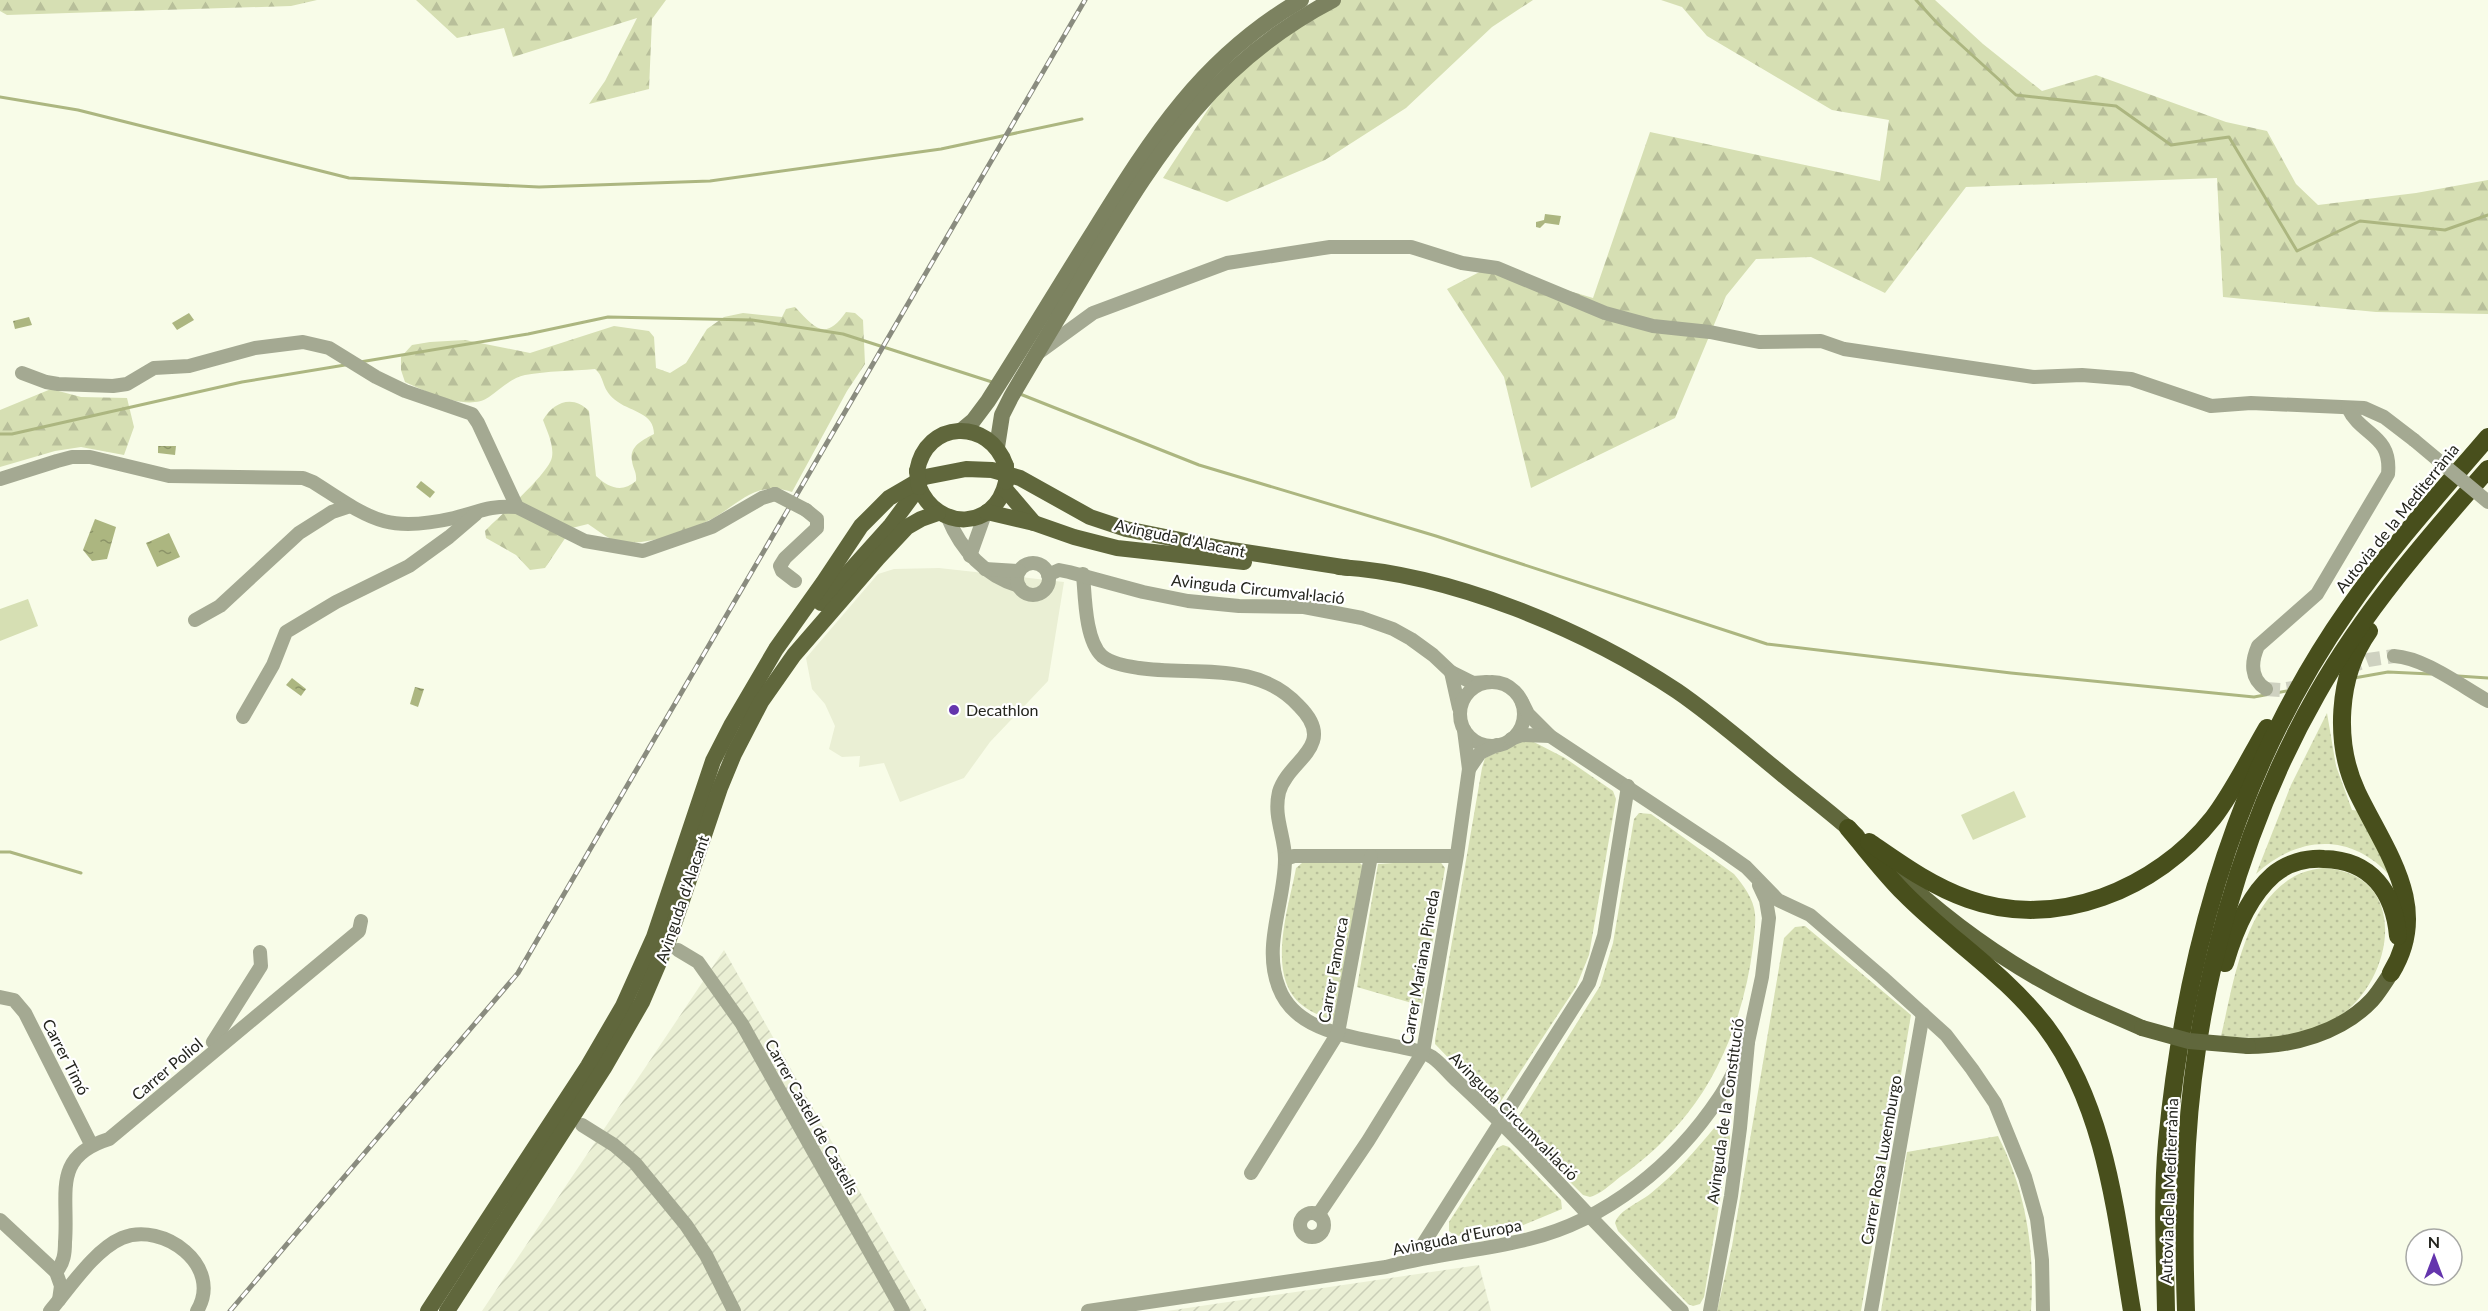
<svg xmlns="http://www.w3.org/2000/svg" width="2488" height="1311" font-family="Lato,sans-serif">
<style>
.built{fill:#eaefd4}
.industrial{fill:url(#industrial-furrows)}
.grass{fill:url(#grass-dots)}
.forest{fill:url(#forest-firs)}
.garden{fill:#d6dfb3}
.water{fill:url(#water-ripples)}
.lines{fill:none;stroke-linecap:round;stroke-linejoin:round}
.stream{stroke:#acb680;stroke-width:3}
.minor-tunnel{stroke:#ced1c0;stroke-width:14;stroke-dasharray:14 7;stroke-linecap:butt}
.minor{stroke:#a4a992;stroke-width:14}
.secondary{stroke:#7c8260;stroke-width:16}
.primary{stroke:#60673c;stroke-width:16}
.motorway{stroke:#484f1c;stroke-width:18}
.rail-casing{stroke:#8a8c7f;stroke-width:5}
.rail{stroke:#fff;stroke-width:3;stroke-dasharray:9;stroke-linecap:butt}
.minor-bridge{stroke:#a4a992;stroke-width:14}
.primary-bridge{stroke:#60673c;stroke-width:16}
.poi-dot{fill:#6435ad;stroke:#fff;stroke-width:2}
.labels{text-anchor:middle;stroke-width:4.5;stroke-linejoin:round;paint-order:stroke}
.street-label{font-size:16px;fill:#24251e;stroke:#fff}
.poi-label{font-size:16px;fill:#24251e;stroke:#fff;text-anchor:start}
</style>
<defs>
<pattern id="industrial-furrows" width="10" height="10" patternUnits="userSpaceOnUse" patternTransform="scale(1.5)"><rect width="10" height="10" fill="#eaefd4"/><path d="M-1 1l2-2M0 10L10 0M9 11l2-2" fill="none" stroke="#c9cdb6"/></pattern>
<pattern id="grass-dots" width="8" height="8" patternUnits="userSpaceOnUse" patternTransform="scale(1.5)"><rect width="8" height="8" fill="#d6dfb3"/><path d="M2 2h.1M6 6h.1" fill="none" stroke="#b8bf9a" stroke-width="1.8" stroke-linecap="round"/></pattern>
<pattern id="forest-firs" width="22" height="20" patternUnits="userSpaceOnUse" patternTransform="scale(1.5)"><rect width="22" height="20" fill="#d6dfb3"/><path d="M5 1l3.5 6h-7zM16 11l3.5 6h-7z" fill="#b8bf9a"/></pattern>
<pattern id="water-ripples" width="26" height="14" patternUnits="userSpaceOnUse" patternTransform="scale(1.5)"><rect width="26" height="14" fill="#acb680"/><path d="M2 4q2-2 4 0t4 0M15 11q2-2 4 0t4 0" fill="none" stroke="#8c9468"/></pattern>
</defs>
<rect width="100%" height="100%" fill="#f8fce8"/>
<!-- built -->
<path class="built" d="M939,568L1064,582L1048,681L990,742L964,778L900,802L884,763L859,767L860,756L842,757L829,749L835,726L825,704L812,689L806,658L878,574L894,569Z"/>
<!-- industrial -->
<g class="industrial">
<path d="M724,950L927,1311H482Z"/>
<path d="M1479,1265L1491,1311H1167Z"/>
</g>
<!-- grass -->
<g class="grass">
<path d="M2327,713L2336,766L2352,810L2360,811L2391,877C2352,832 2298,835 2256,874L2291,785Z"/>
<path d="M1530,740L1565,758L1613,791L1616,799L1589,955L1576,987L1499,1104L1489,1100L1435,1044V1040L1482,768L1485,758L1522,741Z"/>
<path d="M1639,813L1651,814L1734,874C1743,885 1754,899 1755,914C1756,924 1754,936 1753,946C1746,1005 1724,1068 1687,1114C1667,1139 1646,1159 1620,1177C1611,1184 1601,1194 1590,1197L1583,1195L1517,1129L1515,1122L1600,986L1613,943L1634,819Z"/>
<path d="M1439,860L1445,868L1432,946H1427L1424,959L1429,960L1422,1006L1357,987L1378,864Z"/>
<path d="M1359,862L1363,866L1335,1019L1331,1020C1322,1016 1310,1012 1302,1005C1265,976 1289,907 1296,868L1302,863Z"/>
<path d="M2323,868C2412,873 2395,981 2337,1018C2304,1039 2259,1040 2221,1036C2235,978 2247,875 2323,868Z"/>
<path d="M1805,926L1911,1015L1861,1311H1717L1732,1246L1784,938L1795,927Z"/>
<path d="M1722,1125L1728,1128L1730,1138L1704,1297L1700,1304L1693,1306L1688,1304L1618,1231L1615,1223C1619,1210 1640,1202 1650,1194C1675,1174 1695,1151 1715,1127Z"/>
<path d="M1998,1136C2026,1191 2035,1250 2031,1311H1881L1907,1152Z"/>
<path d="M1503,1145L1509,1147L1561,1200L1562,1209L1521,1226L1460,1236L1454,1235L1449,1231V1222L1497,1148Z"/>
</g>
<!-- forest -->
<g class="forest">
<path d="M0,0H317L291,6L7,15L0,11Z"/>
<path d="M416,0H666L652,19L649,89L589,104L605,81L637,18L513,57L504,28L457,38Z"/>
<path d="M1333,0H1533L1492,27L1406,108L1325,160L1227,202L1163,178L1237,65Z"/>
<path d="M1661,0H1935L1983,44L2042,91L2096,75L2226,122L2267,131L2296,184L2318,205L2416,193L2488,180V314L2376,312L2223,297L2217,178L1966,187L1885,293L1811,257L1756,259L1726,296L1675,418L1531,488L1504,377L1447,289L1489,267L1593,298L1650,132L1880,181L1889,120L1832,110L1707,36L1682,7Z"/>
<path d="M795,307C815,328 825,342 846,312L855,313L863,320L865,364L847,391L792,492C758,481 743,500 717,516C694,530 636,551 611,539C603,535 596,529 588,524L572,528L545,568L530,570L516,555L486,538L485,531C498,517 549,474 552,457C554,445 547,431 543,420C553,402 573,394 589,411L596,476C609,488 622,493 636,481C637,472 633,469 632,461C629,446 643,440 654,434C654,413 632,412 618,402C600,390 606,378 595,369C572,371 547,371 525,375C511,378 500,389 489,397C468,412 427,392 405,382L401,370V357L412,345L430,342L465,340L530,353L614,326L649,331L654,337L656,368L670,373L686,363L707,329L724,317L743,313L782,317L786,309Z"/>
<path d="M51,389L81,397L127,398L134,427L124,455L81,447L55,451L0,467V410Z"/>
</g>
<!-- garden -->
<g class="garden">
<path d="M28,599L38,626L0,641V609Z"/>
<path d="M2014,791L2026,817L1973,840L1961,815Z"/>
</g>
<!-- water -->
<g class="water">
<path d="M1545,214L1561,216L1559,225L1545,223L1540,228L1536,227V222L1544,220Z"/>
<path d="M189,313L194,320L177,330L172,323Z"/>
<path d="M29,317L32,325L15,329L13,321Z"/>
<path d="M158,446H176L175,455L158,453Z"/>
<path d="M421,481L435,492L430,498L416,487Z"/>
<path d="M95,519L116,527L107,559L92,561L83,550Z"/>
<path d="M169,533L180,557L157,567L146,543Z"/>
<path d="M292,678L306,689L301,696L286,685Z"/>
<path d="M415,687L424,689L418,707L410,704Z"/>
</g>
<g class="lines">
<!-- stream -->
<g class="stream">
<path d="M1916,0L1938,24L2016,95L2116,106L2171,145L2229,137L2297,251L2360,221L2445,230L2488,215"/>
<path d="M0,97L78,110L349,178L539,187L710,181L941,149L1082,119"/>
<path d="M360,362L528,334L608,317L752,320L843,334L992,382"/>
<path d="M1020,394L1199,465L1436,536L1767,644L2011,673L2254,697L2292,690"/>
<path d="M0,434H12L242,382L345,365"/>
<path d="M2458,676L2488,678"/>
<path d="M2354,678L2388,672L2431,674"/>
<path d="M0,852H10L81,873"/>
</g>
<!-- minor-tunnel -->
<g class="minor-tunnel">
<path d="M2347,668L2368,660L2394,656"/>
<path d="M2266,689L2281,690L2304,686"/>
</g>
<!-- minor -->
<g class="minor">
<path d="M1038,353L1093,313L1227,263L1330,247H1411L1462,263L1497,268L1605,313L1653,326L1710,332L1759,342L1821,341L1844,349L2034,377L2082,375L2131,379L2211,406L2251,403L2364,408L2384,417L2414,440"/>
<path d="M22,373L46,382L58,384L113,386L127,384L154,368L189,366L255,348L303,342L329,348L376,377L405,391L472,414L478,423L517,507L585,541L643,551L712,527L762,498L775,494"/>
<path d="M0,479L57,461L72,457H90L169,476L303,478L313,482C370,518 384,534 454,518C478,512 490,505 517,507"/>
<path d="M948,518C961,550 985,576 1019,586"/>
<path d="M970,556L985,514"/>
<circle cx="1033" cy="579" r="16"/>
<path d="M985,569L1019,571"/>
<path d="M1083,574C1085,596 1085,640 1102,656C1112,664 1127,666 1139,668C1193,676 1258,660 1299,706C1308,715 1317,728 1313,741C1308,758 1285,771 1279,792C1273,817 1285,836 1285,859C1285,902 1262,946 1279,988C1296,1033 1355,1037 1395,1046C1408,1049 1421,1050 1432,1057C1442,1064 1448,1073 1457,1081C1486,1108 1514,1135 1541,1164C1587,1214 1634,1263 1682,1311"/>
<path d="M1048,575L1059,570L1069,572L1143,592L1188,601L1239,606L1304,607L1362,618L1393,629L1411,639L1433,655L1451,672L1473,683L1487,682"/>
<path d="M795,581L782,571L780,566L785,558L817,528V519L806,510"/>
<path d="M195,620L220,606L299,533L332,512L350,506"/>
<path d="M2394,656C2425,658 2461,686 2488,701"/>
<path d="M1451,672L1459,708"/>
<circle cx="1492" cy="714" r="32"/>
<path d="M2266,689C2250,679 2251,662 2258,646L2317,594L2388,474C2392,434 2361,436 2348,408"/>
<path d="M1522,702L1528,714L1550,736L1719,848L1746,867L1778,900L1810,915L1882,977L1946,1035L1972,1069L1995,1103L2025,1177L2037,1219L2042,1260L2043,1311"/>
<path d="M243,717L273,665L286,632L336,602L409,566L449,537L476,514"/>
<path d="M1464,730L1469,769L1480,753L1497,745"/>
<path d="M1511,739L1522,735L1550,736"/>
<path d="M1285,859L1294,856H1456"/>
<path d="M678,950L698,962L742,1024L903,1311"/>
<path d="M0,997L14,1000L25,1013L91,1144"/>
<path d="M218,1047L213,1042L261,966L260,952"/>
<path d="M582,1125L614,1145L635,1163L686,1225L706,1255L734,1311"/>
<path d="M1251,1173L1338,1033L1371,856"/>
<circle cx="1312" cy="1225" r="12"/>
<path d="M1318,1215L1368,1141L1423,1052L1457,855L1469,769"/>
<path d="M0,1220L56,1272L61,1286L59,1300"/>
<path d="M1413,1260L1589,983L1604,936L1628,786"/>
<path d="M56,1272C64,1263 65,1253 65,1242C69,1194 51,1157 109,1139L359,931L361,921"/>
<path d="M50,1311C69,1289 94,1250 122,1238C163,1221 224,1266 197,1311"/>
<path d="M1088,1311L1386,1267C1433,1254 1482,1251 1529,1239C1607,1220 1675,1164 1719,1098C1731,1080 1739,1061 1748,1042"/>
<path d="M1710,1311L1731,1196L1740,1128L1748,1042L1762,977L1769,918L1766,900L1759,885"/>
<path d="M1871,1311L1923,1014"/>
</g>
<!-- secondary -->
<g class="secondary">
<path d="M961,431L973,421L988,401C1024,345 1058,288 1094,231C1153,136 1202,58 1301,0"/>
<path d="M997,447L1002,415L1011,397C1039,349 1067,303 1095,256C1161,147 1216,61 1333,0"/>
</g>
<!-- primary -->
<g class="primary">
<path d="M917,471C926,420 989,417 1006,466"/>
<path d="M919,487C937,531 995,531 1006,482"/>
<path d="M1005,489L1034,523"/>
<path d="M987,512L1034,523L1074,537L1117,548L1244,562"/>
<path d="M1339,567C1451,574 1584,629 1677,691C1712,715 1744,743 1777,770C1803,792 1832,813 1857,836"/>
<path d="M821,603L891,525L919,487"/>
<path d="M1891,868C1945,919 2008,965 2075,998C2097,1009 2120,1018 2142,1028"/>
<path d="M2248,1046C2292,1046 2341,1033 2372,1000C2379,992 2385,982 2391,973"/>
<path d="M428,1311L588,1066L623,1006L654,937L713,761L732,724L776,649L823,583L861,526L889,498L925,477L966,469L992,470L1020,478L1090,517L1126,529L1225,549L1349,568"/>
<path d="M447,1311L604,1068L642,1002L669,939L720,788L734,754L761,702L794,655L878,558L907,527L921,519L938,513"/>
</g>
<!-- motorway -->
<g class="motorway">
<path d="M2369,631C2337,676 2334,743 2357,792C2385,851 2432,907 2391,973"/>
<path d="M1848,828C1866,849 1884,873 1904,893C1949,939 2007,975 2046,1027C2106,1107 2116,1215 2132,1311"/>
<path d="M1869,842C1901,864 1931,886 1968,899C2056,931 2157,889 2213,818C2233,792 2250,757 2267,728"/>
<path d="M2225,963C2234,932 2248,897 2273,875C2287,863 2306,858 2324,859C2371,860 2394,892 2398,936"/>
<path d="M2166,1311C2165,1255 2162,1198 2167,1142C2185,953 2238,766 2348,609C2390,548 2440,493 2488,437"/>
<path d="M2186,1311C2184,1255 2184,1200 2187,1144C2196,991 2241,827 2317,694C2364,611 2426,540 2488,469"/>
</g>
<defs>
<path id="rail" d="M230,1311L518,973L1085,0"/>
</defs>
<!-- rail casing -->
<use href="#rail" class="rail-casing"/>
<!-- rail -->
<use href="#rail" class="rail"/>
<!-- minor-bridge -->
<g class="minor-bridge">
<path d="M2414,440L2488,502"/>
<path d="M775,494L806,510"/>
</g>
<!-- primary-bridge -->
<g class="primary-bridge">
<path d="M1006,466V482"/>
<path d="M917,471L919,487"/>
<path d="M2142,1028L2189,1041L2248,1046"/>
</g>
</g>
<!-- markers -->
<circle class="poi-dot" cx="954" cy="710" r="6"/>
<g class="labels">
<!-- street labels -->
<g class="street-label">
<text transform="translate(2397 518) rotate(-51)" y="6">Autovia de la Mediterrània</text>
<text transform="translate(1180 538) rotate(12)" y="6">Avinguda d'Alacant</text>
<text transform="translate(1258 589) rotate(6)" y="6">Avinguda Circumval·lació</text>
<text transform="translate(682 899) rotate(-71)" y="6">Avinguda d'Alacant</text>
<text transform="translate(1420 967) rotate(-80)" y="6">Carrer Mariana Pineda</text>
<text transform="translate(1333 970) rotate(-80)" y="6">Carrer Famorca</text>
<text transform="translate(66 1057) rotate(63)" y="6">Carrer Timó</text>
<text transform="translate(167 1069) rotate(-40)" y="6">Carrer Poliol</text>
<text transform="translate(1725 1111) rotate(-82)" y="6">Avinguda de la Constitució</text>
<text transform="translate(1514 1116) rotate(45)" y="6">Avinguda Circumval·lació</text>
<text transform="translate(812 1117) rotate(61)" y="6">Carrer Castell de Castells</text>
<text transform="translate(1881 1160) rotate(-80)" y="6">Carrer Rosa Luxemburgo</text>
<text transform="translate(2169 1191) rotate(-88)" y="6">Autovia de la Mediterrània</text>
<text transform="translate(1457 1237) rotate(-11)" y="6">Avinguda d'Europa</text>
</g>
<!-- poi labels -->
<g class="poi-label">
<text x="966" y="716">Decathlon</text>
</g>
</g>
<!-- north arrow -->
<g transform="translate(2434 1257)"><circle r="28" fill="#ffffff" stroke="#a7a8a5" stroke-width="1.5"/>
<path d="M0-4.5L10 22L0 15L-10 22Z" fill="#6435ad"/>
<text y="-9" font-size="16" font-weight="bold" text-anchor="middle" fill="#24251e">N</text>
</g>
</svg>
